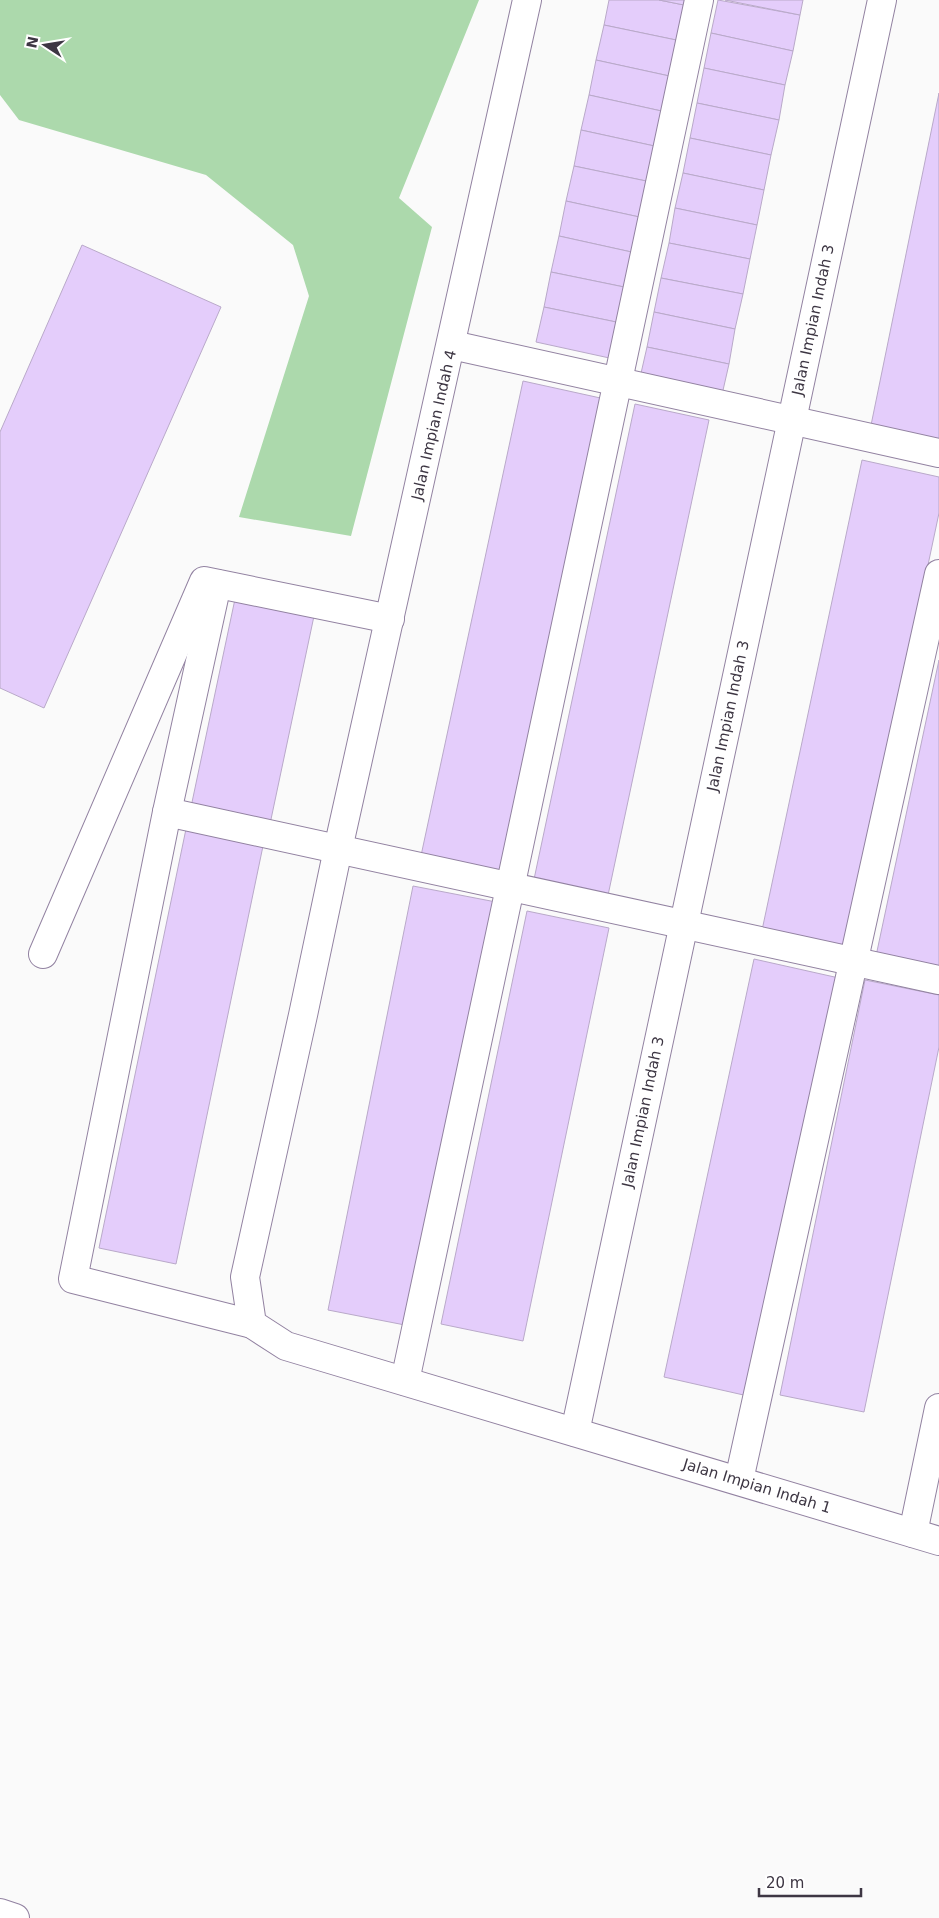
<svg xmlns="http://www.w3.org/2000/svg" width="939" height="1918" font-family="'DejaVu Sans',sans-serif">
<style>
.green{fill:#acd9ac}
.building{fill:#e4cdfb;stroke:#b9a9c9}
.lines{fill:none;stroke-linecap:round;stroke-linejoin:round}
.minor-casing{stroke:#9282a1;stroke-width:30}
.minor{stroke:#fff;stroke-width:28}
.labels{text-anchor:middle;stroke-width:5;stroke-linejoin:round;paint-order:stroke}
.street-label{font-size:15px;fill:#3d3643;stroke:#fff}
</style>
<rect width="100%" height="100%" fill="#fafafa"/>
<!-- green -->
<path class="green" d="M0,0H479L399,198L432,227L351,536L239,517L309,296L293,245L206,175L19,120L0,95Z"/>
<!-- building -->
<g class="building">
<path d="M609,0H659L689,6L681,41L604,25Z"/>
<path d="M659,0H690L689,6Z"/>
<path d="M718,0L800,15L793,51L711,33Z"/>
<path d="M725,0H803L800,15Z"/>
<path d="M604,25L681,41L674,77L596,60Z"/>
<path d="M711,33L793,51L785,85L704,68Z"/>
<path d="M596,60L674,77L666,112L589,95Z"/>
<path d="M704,68L785,85L779,120L697,103Z"/>
<path d="M939,93V450L869,435Z"/>
<path d="M589,95L666,112L659,147L581,130Z"/>
<path d="M697,103L779,120L771,155L690,138Z"/>
<path d="M581,130L659,147L651,182L574,166Z"/>
<path d="M690,138L771,155L764,190L683,173Z"/>
<path d="M574,166L651,182L644,218L566,201Z"/>
<path d="M683,173L764,190L757,225L675,208Z"/>
<path d="M566,201L644,218L636,253L559,236Z"/>
<path d="M675,208L757,225L750,259L669,243Z"/>
<path d="M559,236L636,253L629,288L551,272Z"/>
<path d="M669,243L750,259L743,294L661,278Z"/>
<path d="M82,245L221,307L44,708L0,688V432Z"/>
<path d="M551,272L629,288L621,323L544,307Z"/>
<path d="M661,278L743,294L735,329L654,312Z"/>
<path d="M544,307L621,323L614,359L536,342Z"/>
<path d="M654,312L735,329L729,364L647,347Z"/>
<path d="M647,347L729,364L721,399L639,382Z"/>
<path d="M523,381L605,399L501,883L419,865Z"/>
<path d="M635,404L709,420L607,900L533,884Z"/>
<path d="M862,460L939,477V513L846,952L761,935Z"/>
<path d="M235,599L314,616L270,824L191,807Z"/>
<path d="M939,660V969L876,956Z"/>
<path d="M186,829L263,846L176,1264L99,1248Z"/>
<path d="M413,886L496,902L410,1326L328,1310Z"/>
<path d="M527,911L609,928L523,1341L441,1324Z"/>
<path d="M754,959L839,978L748,1396L664,1377Z"/>
<path d="M865,980L939,995V1047L864,1412L780,1395Z"/>
</g>
<g class="lines">
<defs>
<g id="minor">
<path d="M527,0L338,849L303,1015L245,1277L252,1324L286,1346L939,1541"/>
<path d="M452,345L939,453"/>
<path d="M217,584L167,812L73,1279L252,1324"/>
<path d="M167,812L939,980"/>
<path d="M43,954L204,581L390,619"/>
<path d="M405,1381L699,0"/>
<path d="M575,1432L882,0"/>
<path d="M739,1480L939,574"/>
<path d="M913,1533L939,1408"/>
<path d="M0,1913L15,1918"/>
</g>
</defs>
<!-- minor casing -->
<use href="#minor" class="minor-casing"/>
<!-- minor -->
<use href="#minor" class="minor"/>
</g>
<g class="labels">
<!-- street labels -->
<g class="street-label">
<text transform="translate(813 320) rotate(-78)" y="5">Jalan Impian Indah 3</text>
<text transform="translate(434 425) rotate(-77)" y="5">Jalan Impian Indah 4</text>
<text transform="translate(728 716) rotate(-78)" y="5">Jalan Impian Indah 3</text>
<text transform="translate(643 1112) rotate(-78)" y="5">Jalan Impian Indah 3</text>
<text transform="translate(757 1486) rotate(17)" y="5">Jalan Impian Indah 1</text>
</g>
</g>
<!-- north arrow -->
<g transform="translate(45 45) rotate(282)" stroke="#ffffff" stroke-width="4" paint-order="stroke">
<path d="M0-4L9 19L0 12L-9 19Z" fill="#3d3643"/>
<text y="-8" font-size="14" font-weight="bold" text-anchor="middle" fill="#3d3643">N</text>
</g>
<!-- scale -->
<path d="M759 1888v8h102v-8" fill="none" stroke="#3d3643" stroke-width="2.5"/>
<text x="766" y="1888" font-size="15" fill="#3d3643" stroke="#ffffff" stroke-width="4" paint-order="stroke">20 m</text>
</svg>
